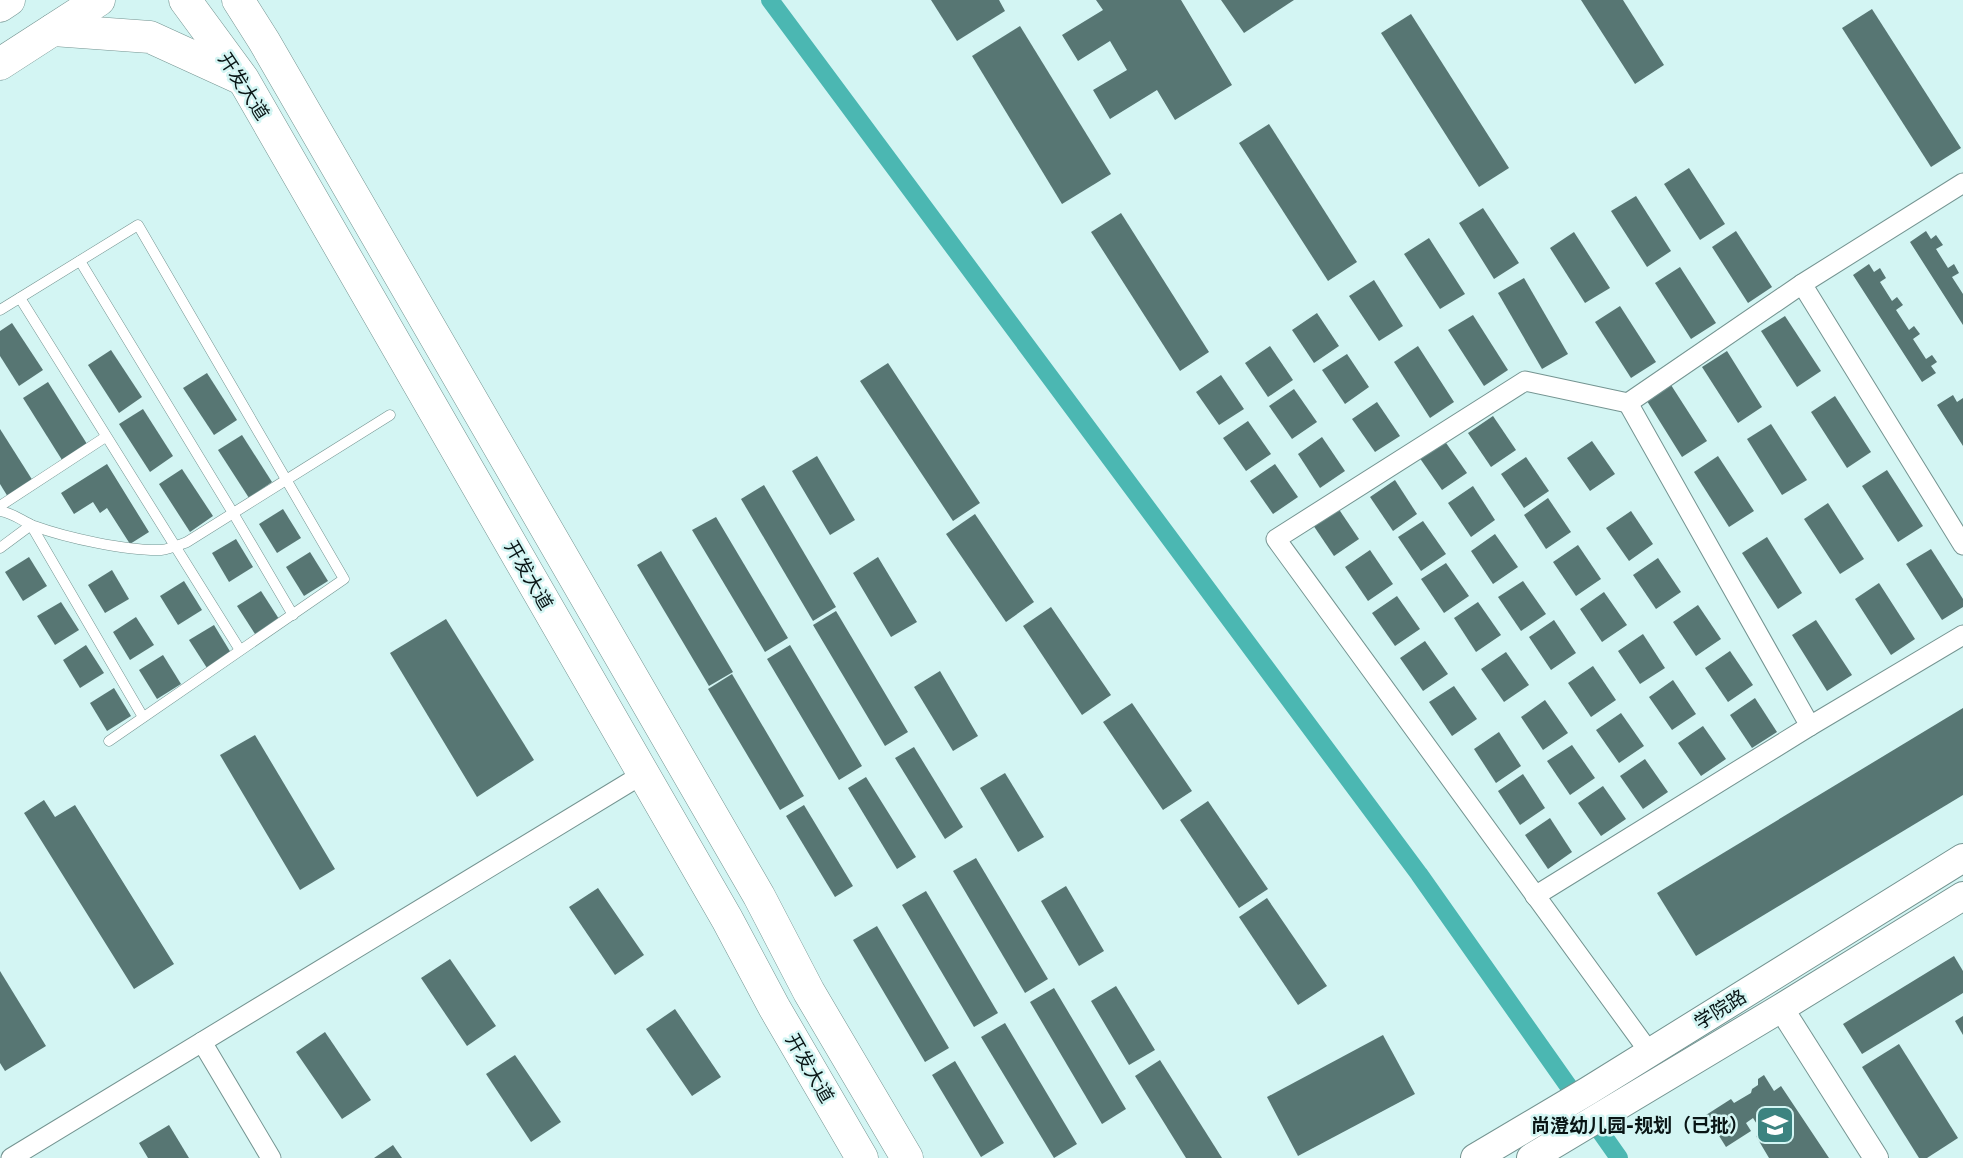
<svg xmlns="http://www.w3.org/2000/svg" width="1963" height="1158" font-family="'DejaVu Sans','Noto Sans SC',sans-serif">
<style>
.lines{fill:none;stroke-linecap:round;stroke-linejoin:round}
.canal{stroke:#4bb7b2;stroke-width:18}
.building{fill:#577673}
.service-casing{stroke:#749491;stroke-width:11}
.minor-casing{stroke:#749491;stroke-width:21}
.tertiary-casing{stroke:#749491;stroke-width:26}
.secondary-casing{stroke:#749491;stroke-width:30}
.primary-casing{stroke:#749491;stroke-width:33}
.service{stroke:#fff;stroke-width:10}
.minor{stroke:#fff;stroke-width:19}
.tertiary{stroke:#fff;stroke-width:24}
.secondary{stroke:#fff;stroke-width:28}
.primary{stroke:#fff;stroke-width:32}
.labels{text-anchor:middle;stroke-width:5;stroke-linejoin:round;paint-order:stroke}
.street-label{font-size:19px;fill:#091515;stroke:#d3f5f3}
.poi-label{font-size:19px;font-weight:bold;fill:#091515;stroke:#d3f5f3;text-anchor:end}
</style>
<rect width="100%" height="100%" fill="#d3f5f3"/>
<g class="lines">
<!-- canal -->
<path class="canal" d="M770,0L1419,874L1619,1158"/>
</g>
<!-- building -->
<g class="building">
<path d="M931,0H999L1005,11L957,41Z"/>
<path d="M1096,0H1181L1232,85L1175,120L1157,90L1110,119L1093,90L1127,70L1110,41L1078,61L1062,35L1103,10Z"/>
<path d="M1221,0H1294L1244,33Z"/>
<path d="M1581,0H1623L1664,65L1635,84Z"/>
<path d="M1872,9L1961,148L1931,167L1842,28Z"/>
<path d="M1411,14L1509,168L1479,187L1381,33Z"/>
<path d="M1020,26L1111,174L1062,204L972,56Z"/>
<path d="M1269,124L1357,262L1328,281L1239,143Z"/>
<path d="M1689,168L1725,224L1700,240L1664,184Z"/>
<path d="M1636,196L1671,251L1647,267L1611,211Z"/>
<path d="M1483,208L1519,263L1494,279L1459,223Z"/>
<path d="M1121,213L1209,352L1180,371L1091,232Z"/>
<path d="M1736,231L1772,287L1748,303L1712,247Z"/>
<path d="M1926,231L1931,239L1936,235L1943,245L1936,249L1948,268L1954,264L1959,273L1952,277L1963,294V325L1910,242Z"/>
<path d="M1574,232L1610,288L1585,303L1550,248Z"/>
<path d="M1429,238L1465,294L1440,309L1404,254Z"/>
<path d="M1869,264L1874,272L1880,268L1886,278L1880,282L1892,301L1897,297L1903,305L1896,310L1909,330L1914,326L1920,334L1913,339L1926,359L1932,355L1937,362L1931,366L1936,373L1922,382L1853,275Z"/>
<path d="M1680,267L1716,323L1691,339L1655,283Z"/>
<path d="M1524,278L1568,354L1542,369L1498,293Z"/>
<path d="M1374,280L1403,326L1379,341L1349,296Z"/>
<path d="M1620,306L1656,362L1631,378L1595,322Z"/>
<path d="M1317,313L1339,346L1314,363L1292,330Z"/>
<path d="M1473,315L1508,370L1484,386L1448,330Z"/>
<path d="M1785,316L1821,371L1797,387L1761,331Z"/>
<path d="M12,323L43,370L19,386L0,356V331Z"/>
<path d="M1270,346L1293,380L1268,397L1245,363Z"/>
<path d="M1418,346L1454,402L1430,418L1394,362Z"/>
<path d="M111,350L142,397L119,413L88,365Z"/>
<path d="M1727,351L1762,407L1738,423L1702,367Z"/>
<path d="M1347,354L1369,387L1345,404L1322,370Z"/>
<path d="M888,363L980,503L953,521L860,381Z"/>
<path d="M207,373L237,420L214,435L183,388Z"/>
<path d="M1221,375L1244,409L1219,425L1196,392Z"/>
<path d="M48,382L87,444L62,460L23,398Z"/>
<path d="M1671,385L1707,441L1682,457L1647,401Z"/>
<path d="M1294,389L1317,422L1292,439L1269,406Z"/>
<path d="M1953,395L1957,402L1963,398V446L1937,405Z"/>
<path d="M1835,396L1871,452L1847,468L1811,412Z"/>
<path d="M1377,402L1400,436L1375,452L1352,419Z"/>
<path d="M143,409L173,456L150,472L119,424Z"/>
<path d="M1493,416L1516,450L1491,467L1468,433Z"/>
<path d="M1248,421L1271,454L1246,471L1223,438Z"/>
<path d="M1771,424L1807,480L1782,495L1747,439Z"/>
<path d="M0,429L33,481L8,497L0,484Z"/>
<path d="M242,435L272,482L249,498L218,450Z"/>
<path d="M1322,437L1345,471L1320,488L1298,454Z"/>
<path d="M1444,440L1467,473L1442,490L1419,457Z"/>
<path d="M1592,441L1615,474L1590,491L1567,458Z"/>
<path d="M817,456L855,520L830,535L792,471Z"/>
<path d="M1718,456L1754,511L1729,527L1694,472Z"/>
<path d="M1526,457L1549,491L1524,508L1501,474Z"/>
<path d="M107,464L149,532L130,544L107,508L100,513L93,502L74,514L61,493Z"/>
<path d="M1275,464L1298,497L1273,514L1250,481Z"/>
<path d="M182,469L213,516L190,532L159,484Z"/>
<path d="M1887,470L1923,526L1898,542L1862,486Z"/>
<path d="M1395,480L1417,514L1393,531L1370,497Z"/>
<path d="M764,485L836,607L813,621L741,499Z"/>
<path d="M1473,486L1495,520L1471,537L1448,503Z"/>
<path d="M1548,498L1571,532L1546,549L1524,515Z"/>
<path d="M1828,503L1864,559L1840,574L1804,519Z"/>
<path d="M1336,505L1359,539L1334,556L1311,522Z"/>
<path d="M283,509L301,538L277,553L259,524Z"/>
<path d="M1631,511L1653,544L1629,561L1606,528Z"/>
<path d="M975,514L1034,602L1006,622L946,534Z"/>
<path d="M716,517L788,638L765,652L692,530Z"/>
<path d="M1423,521L1446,554L1421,571L1398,537Z"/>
<path d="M1495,534L1518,567L1493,584L1471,551Z"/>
<path d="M1767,537L1802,593L1778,609L1742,553Z"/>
<path d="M236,539L253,567L229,582L212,553Z"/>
<path d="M1578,545L1601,579L1576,596L1553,562Z"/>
<path d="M1931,549L1963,599V607L1942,620L1906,564Z"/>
<path d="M1370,550L1393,584L1368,601L1345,567Z"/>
<path d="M661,551L733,672L709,686L637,565Z"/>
<path d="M310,552L328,581L304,596L286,567Z"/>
<path d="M29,557L47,586L23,601L5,572Z"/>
<path d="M878,557L917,622L891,637L853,573Z"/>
<path d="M1658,558L1681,592L1656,609L1633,575Z"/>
<path d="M1446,563L1469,596L1444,613L1421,579Z"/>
<path d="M112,570L129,599L105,613L88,585Z"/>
<path d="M184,581L202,610L178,625L160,596Z"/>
<path d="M1523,581L1546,614L1521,631L1498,597Z"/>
<path d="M1879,583L1915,639L1891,655L1855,599Z"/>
<path d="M261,591L279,619L255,634L237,606Z"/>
<path d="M1604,592L1627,625L1602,642L1580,609Z"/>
<path d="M1397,596L1420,629L1395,646L1372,613Z"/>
<path d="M61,602L79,630L55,645L37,616Z"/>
<path d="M1478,602L1501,635L1476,652L1454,618Z"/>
<path d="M1698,605L1721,639L1696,656L1673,622Z"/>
<path d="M1051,607L1111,695L1082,715L1023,626Z"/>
<path d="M836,611L908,732L885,746L813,625Z"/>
<path d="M136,617L154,645L130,660L113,632Z"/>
<path d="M446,619L534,760L477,797L390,653Z"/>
<path d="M1554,620L1576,653L1551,670L1529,637Z"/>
<path d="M1816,620L1852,675L1827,691L1792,635Z"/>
<path d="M214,625L231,653L207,668L189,640Z"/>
<path d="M1643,634L1665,668L1640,684L1618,651Z"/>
<path d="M1425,641L1448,674L1423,691L1400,658Z"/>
<path d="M86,645L104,673L80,688L63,660Z"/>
<path d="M790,645L862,766L839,780L767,659Z"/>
<path d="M1730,651L1753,685L1728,702L1705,668Z"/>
<path d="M1506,652L1529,685L1504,702L1481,669Z"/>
<path d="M163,655L181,684L157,699L139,670Z"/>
<path d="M1593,666L1616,700L1591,717L1568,683Z"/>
<path d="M940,671L978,736L953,751L914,687Z"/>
<path d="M732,674L804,796L780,810L708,689Z"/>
<path d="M1673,680L1696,714L1672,730L1649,697Z"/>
<path d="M1454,686L1477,719L1452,736L1429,702Z"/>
<path d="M114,688L131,716L107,731L90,703Z"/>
<path d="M1755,698L1777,732L1752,748L1730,715Z"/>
<path d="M1545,700L1568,733L1543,750L1521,717Z"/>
<path d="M1132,703L1192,791L1163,810L1103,722Z"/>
<path d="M1963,708V795L1696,956L1657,893Z"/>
<path d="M1621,713L1644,746L1619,763L1596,730Z"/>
<path d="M1703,726L1726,759L1701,776L1678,743Z"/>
<path d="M1499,732L1521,766L1496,783L1474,749Z"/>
<path d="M255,735L335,869L300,890L220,755Z"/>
<path d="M1572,745L1595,778L1570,795L1547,761Z"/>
<path d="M914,747L963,827L945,839L895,758Z"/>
<path d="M1645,759L1668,792L1643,809L1620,776Z"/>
<path d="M1005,773L1044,837L1018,852L980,788Z"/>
<path d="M1523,774L1545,808L1520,825L1498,791Z"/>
<path d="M866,777L916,857L897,869L848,788Z"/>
<path d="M1603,786L1626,819L1601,836L1578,803Z"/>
<path d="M44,800L55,817L75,805L174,964L134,989L24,813Z"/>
<path d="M1208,801L1268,889L1239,908L1180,820Z"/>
<path d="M804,805L853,886L835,897L786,816Z"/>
<path d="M1550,818L1572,852L1548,869L1525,835Z"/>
<path d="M976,858L1048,979L1025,993L953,871Z"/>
<path d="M1066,886L1104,951L1079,966L1041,901Z"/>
<path d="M598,888L644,955L615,975L569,907Z"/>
<path d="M926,891L998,1013L974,1027L902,905Z"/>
<path d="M1267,898L1327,986L1298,1005L1239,917Z"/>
<path d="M877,926L949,1048L925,1062L853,940Z"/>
<path d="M1954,956L1963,971V993L1862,1054L1843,1024Z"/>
<path d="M450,959L496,1026L467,1046L421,978Z"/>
<path d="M0,971L46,1046L5,1071L0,1063Z"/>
<path d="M1116,986L1155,1050L1129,1065L1091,1001Z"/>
<path d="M1054,988L1126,1109L1102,1124L1030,1002Z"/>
<path d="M675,1009L721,1077L692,1096L646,1029Z"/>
<path d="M1963,1016V1035L1955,1021Z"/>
<path d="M1005,1023L1077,1144L1054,1158L981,1037Z"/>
<path d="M325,1032L371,1100L342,1119L296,1052Z"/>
<path d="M1383,1035L1415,1094L1298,1156L1267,1097Z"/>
<path d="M1899,1044L1958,1138L1927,1158H1919L1862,1067Z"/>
<path d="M515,1055L561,1122L531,1142L486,1074Z"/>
<path d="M1160,1060L1222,1158H1186L1135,1076Z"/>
<path d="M955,1061L1004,1143L981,1157L932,1075Z"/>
<path d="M1764,1075L1774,1091L1781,1086L1829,1158H1769L1756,1136L1762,1132L1753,1118L1746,1123L1751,1131L1726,1147L1706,1115L1731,1099L1734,1103L1751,1093L1752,1089L1758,1085V1079Z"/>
<path d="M169,1125L189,1158H148L139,1143Z"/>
<path d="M393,1145L402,1158H374Z"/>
</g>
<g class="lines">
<defs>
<g id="service">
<path d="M80,261L233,513L293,615"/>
<path d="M20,298L240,650"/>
<path d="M0,310L138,225L344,579L109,741"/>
<path d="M0,506L104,438"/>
<path d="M0,511C13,513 22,521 34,526C67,538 127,551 161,550C170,549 179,545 187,542L390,415"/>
<path d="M0,548L31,525L143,717"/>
</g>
<g id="minor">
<path d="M1963,183L1802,284L1963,545"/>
<path d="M1628,403L1810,726"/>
<path d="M1535,896L1810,726L1963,635"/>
<path d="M202,1042L271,1158"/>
<path d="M1650,1053L1276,539L1525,381L1628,403L1802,284"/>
<path d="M11,1158L643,774"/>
</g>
<path id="tertiary" d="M1781,1008L1876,1158"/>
<g id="secondary">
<path d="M1475,1158L1588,1091L1963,858"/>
<path d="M1531,1158L1781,1008L1963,896"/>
</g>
<g id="primary">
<path d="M185,0L243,79L727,919L774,1007L862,1158"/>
<path d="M238,0L264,41L759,896L809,992L907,1158"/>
<path d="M0,6L9,0"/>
<path d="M53,30L150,37L242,79"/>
<path d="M0,64L99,0"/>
</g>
</defs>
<!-- service casing -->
<use href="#service" class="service-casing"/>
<!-- minor casing -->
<use href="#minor" class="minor-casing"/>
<!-- tertiary casing -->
<use href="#tertiary" class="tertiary-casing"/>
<!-- secondary casing -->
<use href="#secondary" class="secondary-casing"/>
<!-- primary casing -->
<use href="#primary" class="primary-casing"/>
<!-- service -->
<use href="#service" class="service"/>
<!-- minor -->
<use href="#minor" class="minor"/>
<!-- tertiary -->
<use href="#tertiary" class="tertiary"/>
<!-- secondary -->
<use href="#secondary" class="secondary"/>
<!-- primary -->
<use href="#primary" class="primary"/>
</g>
<!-- icons -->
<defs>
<symbol id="school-square" viewBox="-11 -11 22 22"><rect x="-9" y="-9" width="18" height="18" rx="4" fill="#3c8380" stroke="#d3f5f3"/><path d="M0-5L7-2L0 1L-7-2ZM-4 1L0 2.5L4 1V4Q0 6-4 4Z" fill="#fff"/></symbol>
</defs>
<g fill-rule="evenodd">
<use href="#school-square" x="1753" y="1103" width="44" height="44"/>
</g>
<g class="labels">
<!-- street labels -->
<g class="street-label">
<text transform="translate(244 86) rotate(57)" y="7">开发大道</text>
<text transform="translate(529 575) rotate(60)" y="7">开发大道</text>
<text transform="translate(1720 1009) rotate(-32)" y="7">学院路</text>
<text transform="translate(810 1068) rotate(60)" y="7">开发大道</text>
</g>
<!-- poi labels -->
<g class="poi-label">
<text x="1748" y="1132">尚澄幼儿园-规划（已批）</text>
</g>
</g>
</svg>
